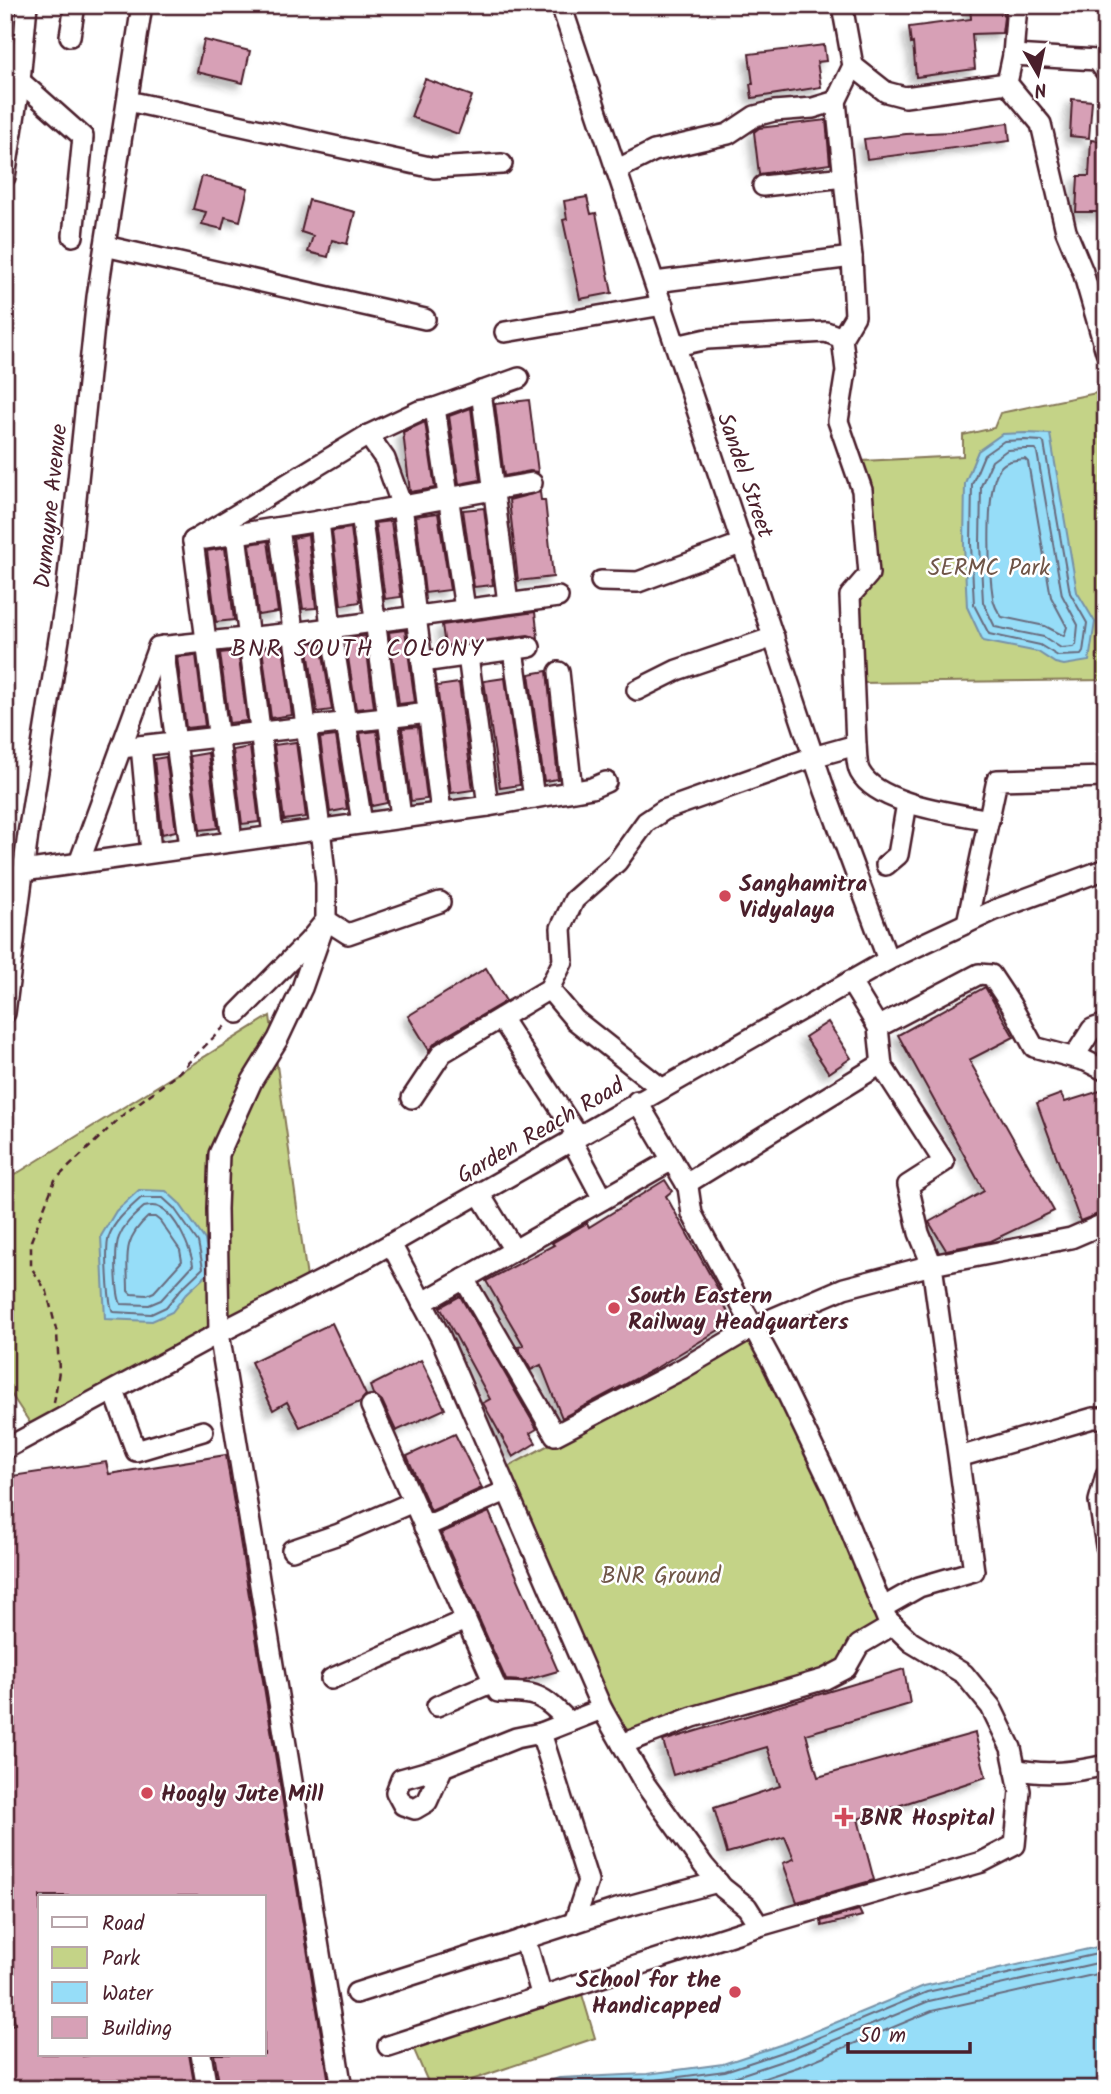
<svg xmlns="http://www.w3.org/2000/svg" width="1111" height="2094" font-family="Kalam,sans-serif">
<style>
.green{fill:#c4d387;stroke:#877959;stroke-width:2}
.water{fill:#96ddf8;stroke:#7891a6;stroke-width:2}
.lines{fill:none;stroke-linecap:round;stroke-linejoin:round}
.shore{stroke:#686b7d;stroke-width:2}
.building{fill:#d7a0b6;stroke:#4a1f2b;stroke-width:2;filter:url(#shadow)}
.minor-casing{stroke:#4a1f2b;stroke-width:24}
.path{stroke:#4a1f2b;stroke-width:2.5;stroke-dasharray:7 5;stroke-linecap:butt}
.minor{stroke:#fff;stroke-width:19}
.poi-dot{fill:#d1495b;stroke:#fff;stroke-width:2.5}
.labels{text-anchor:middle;stroke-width:5;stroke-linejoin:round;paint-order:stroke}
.street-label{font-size:23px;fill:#4a1f2b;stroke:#fff}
.park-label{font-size:23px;fill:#6f5547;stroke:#fff}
.poi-label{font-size:23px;font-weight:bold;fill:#4a1f2b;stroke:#fff;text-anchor:start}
.neighbourhood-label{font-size:24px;letter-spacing:2px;fill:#4a1f2b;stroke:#fff}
</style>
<defs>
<filter id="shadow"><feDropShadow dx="-5.5" dy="5.5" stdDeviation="3.5" flood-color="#0004"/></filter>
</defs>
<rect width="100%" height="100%" fill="#fff"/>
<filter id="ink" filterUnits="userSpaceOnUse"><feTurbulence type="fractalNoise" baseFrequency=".0143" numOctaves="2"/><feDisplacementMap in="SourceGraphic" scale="14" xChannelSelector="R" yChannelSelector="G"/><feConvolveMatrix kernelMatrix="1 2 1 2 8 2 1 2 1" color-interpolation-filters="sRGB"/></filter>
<g filter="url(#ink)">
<!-- green -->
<g class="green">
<path d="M1106,391V680L859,683L860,598L873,573L871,481L862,461L963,456V435L994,428L1000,413Z"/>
<path d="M270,1016L307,1278L32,1426L5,1385V1195L8,1179Z"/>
<path d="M753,1335L883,1622L844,1666L624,1737L502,1470Z"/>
<path d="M581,1991L595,2038L445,2089H431L411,2043Z"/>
</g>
<!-- water -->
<g class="water">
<path d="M1025,433L1050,434L1077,592L1095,622L1089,661L1064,665L1055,663L1038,652L983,641L967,607L964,544L965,483L978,451L1002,434Z"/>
<path d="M139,1190L166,1191L179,1203L205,1240L211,1271L186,1294L172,1312L152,1321L105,1319L101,1236L116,1211Z"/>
<path d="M1106,1945V2089H525L559,2078L647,2074L723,2064L789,2042L924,1986Z"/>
</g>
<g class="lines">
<!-- shore -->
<g class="shore">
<path d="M1025,440L1042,441L1044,443L1070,593L1087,623L1083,652L1081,655L1058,656L1040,645L989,634L974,605L971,544L972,484L984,455L1004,441Z"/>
<path d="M1025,449H1035L1037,452L1062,595L1078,625L1076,645L1073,647L1061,648L1044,637L995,627L983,602L980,544L981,486L992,461L1007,450Z"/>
<path d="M1025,459L1028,462L1051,597L1067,627L1064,636L1045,626L1002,617C998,612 994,605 993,598C989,573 985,486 1000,468C1006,460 1016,460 1025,459Z"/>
<path d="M141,1198H163L174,1208L198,1242L203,1268L181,1289L166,1307L151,1314L113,1312C108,1303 105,1247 109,1236C115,1220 129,1209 141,1198Z"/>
<path d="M144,1207C149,1206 156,1205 160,1208C176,1215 191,1249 193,1265L161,1300L149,1305L121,1304C116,1295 114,1247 119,1237C124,1224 134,1216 144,1207Z"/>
<path d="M148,1217H155L160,1221L180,1250L182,1261L154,1292L147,1295L131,1294L128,1291C128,1258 121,1241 148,1217Z"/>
<path d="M549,2089L561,2085L648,2081L725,2071L791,2049L927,1992L1106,1952"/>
<path d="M655,2089L728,2079L794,2057L929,2001L1106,1961"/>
<path d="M732,2089L798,2067L932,2011L1106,1972"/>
</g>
</g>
<!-- building -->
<g class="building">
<path d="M970,5H1002L1004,17L1002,33L972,34L975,69L916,77L913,43L911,44L909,27L971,19Z"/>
<path d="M204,40L250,51L243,83L197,72Z"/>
<path d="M824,45L826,61L817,62L821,87L752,98L750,84H753L749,54Z"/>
<path d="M425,79L472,96L458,134L411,117Z"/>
<path d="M1072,99L1092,101L1089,138L1070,136Z"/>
<path d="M826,120L830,164L759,174L754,132L759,128Z"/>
<path d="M1008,123L1010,141L867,159L864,139L906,134L951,132Z"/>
<path d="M1091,140L1106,142V212H1076L1078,176H1089Z"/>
<path d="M202,176L248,188L240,221L225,217L222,229L202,224L206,212L193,209Z"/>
<path d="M587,197L591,214L596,213L612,293L580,299L563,220L567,219L564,201Z"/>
<path d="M309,200L355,212L347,244L332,240L328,257L308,252L313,236L301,232Z"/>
<path d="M529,400L538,472L530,471L504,476L495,404Z"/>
<path d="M471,408L480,480L459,484L449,416Z"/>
<path d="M425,422L435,488L410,492L403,432Z"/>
<path d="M540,492L541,500H545L553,577L518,581L509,500Z"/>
<path d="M484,508L493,585L474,587L463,510Z"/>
<path d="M438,513L450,590L425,593L416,516Z"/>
<path d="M391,521L401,597L385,599L375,523Z"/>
<path d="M351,528L360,602L341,605L332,531Z"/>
<path d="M308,535L316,608L303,609L293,538Z"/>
<path d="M268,541L278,612L258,615L250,544Z"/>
<path d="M225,548L234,620L216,622L207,551Z"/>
<path d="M535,612L538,638L528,635L445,646L442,625Z"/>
<path d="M405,630L415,702L399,704L389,632Z"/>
<path d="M365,636L374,707L356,709L345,638Z"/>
<path d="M321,642L332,710L317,712L307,643Z"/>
<path d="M283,646L292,715L271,718L262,648Z"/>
<path d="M238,651L247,721L229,723L220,653Z"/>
<path d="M196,655L205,726L186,728L177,657Z"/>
<path d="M547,671L558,779L544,781L529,674Z"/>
<path d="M505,678L520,785L500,788L484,681Z"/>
<path d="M459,683L473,790L451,793L437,686Z"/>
<path d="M418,727L427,799L411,801L402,728Z"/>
<path d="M377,731L387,803L372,806L360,733Z"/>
<path d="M336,736L347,809L330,812L320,738Z"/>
<path d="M296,742L306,817L284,820L274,745Z"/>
<path d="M250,747L259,822L242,824L233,750Z"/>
<path d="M208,753L218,828L200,830L190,756Z"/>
<path d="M166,757L176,831L162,834L154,759Z"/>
<path d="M486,968L506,1001L436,1042L429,1050L408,1016Z"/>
<path d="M985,987L1014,1037L969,1060L1054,1211L991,1241L946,1250L929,1222L984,1191L898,1035Z"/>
<path d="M828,1022L851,1058L829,1073L805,1037Z"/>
<path d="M1106,1089V1211L1080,1221L1037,1103L1061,1094L1065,1102Z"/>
<path d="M665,1180L672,1191L666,1196L718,1289L732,1322L656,1368L562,1418L541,1365L531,1370L518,1347L524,1346L486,1281L554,1245L552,1243L587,1223L589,1227Z"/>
<path d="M460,1296L537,1429L530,1433L536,1443L513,1457L483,1403L490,1399L440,1307Z"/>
<path d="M332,1323L366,1395L360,1402L300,1427L287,1402L273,1410L251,1362Z"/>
<path d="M421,1360L445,1409L396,1431L382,1401L373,1394L370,1386Z"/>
<path d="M455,1434L482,1488L431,1511L407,1456Z"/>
<path d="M226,1455L330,2089H220L214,2054H264V1896H40V2054H83V2056L97,2054H189L195,2089H5V2026L15,2024L5,1971V1477L106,1462L109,1474Z"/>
<path d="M489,1512L521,1586L558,1671L523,1681L506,1680L441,1533Z"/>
<path d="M904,1669L910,1704L806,1734L818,1777L975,1733L986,1777L858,1819L874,1880L797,1902L783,1863L794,1859L785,1837L727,1853L714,1808L780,1786L767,1747L673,1775L663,1741Z"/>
<path d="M859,1910L862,1916L822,1926L821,1921Z"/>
</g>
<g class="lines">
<defs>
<g id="minor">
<path d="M561,5L825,791L888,960"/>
<path d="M1017,5L1013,55L1007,83L1041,124L1066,231L1083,272L1106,352"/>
<path d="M70,36L75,5"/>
<path d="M1013,55L1097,60L1106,72"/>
<path d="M853,66L886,92L905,97L1007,83"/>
<path d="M20,81L83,137L73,236"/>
<path d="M128,101L434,168L502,164"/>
<path d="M836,101L853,66L842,5"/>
<path d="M5,177L20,81L27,5"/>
<path d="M763,186L844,177"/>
<path d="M105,246L425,319"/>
<path d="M655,282L852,257"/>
<path d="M505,332L663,305"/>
<path d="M676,346L707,339L826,332L842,338"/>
<path d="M481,391L508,603"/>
<path d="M435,408L465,609"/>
<path d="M368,435L385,459L402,506L441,812"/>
<path d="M361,513L401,817"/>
<path d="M319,521L331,628L362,823"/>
<path d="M236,534L273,835"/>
<path d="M205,539L319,521L532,483"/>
<path d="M193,541L368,435L419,411L435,408L519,378"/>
<path d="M193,541L232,840"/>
<path d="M601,581L638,582L743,543"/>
<path d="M163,646L190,846"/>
<path d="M513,650L534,798"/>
<path d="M468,656L488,806"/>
<path d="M422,662L530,647"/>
<path d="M559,672L572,791"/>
<path d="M637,690L677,670L774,637"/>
<path d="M856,745C857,753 856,765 860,772C878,805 955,813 989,820"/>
<path d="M141,746L151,852"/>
<path d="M121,748L429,713"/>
<path d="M79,863L158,647L293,633L558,597"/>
<path d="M886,865L898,855L907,803"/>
<path d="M23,871L488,806L592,788L606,782"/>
<path d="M967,923L997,780L1106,777"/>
<path d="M549,989L575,1020L661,1088"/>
<path d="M5,1013L28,834L66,595L97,297L142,5"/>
<path d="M238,1013L308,942L326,920V883L320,828L279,528"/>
<path d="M501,1018L578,1136"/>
<path d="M878,1027L979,974L991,975L1011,1005L1034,1047L1086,1061L1106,1071"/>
<path d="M1074,1057L1092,1029L1106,1024"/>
<path d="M412,1098L442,1053L549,989L563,961L561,928L574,900L617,862L646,822L664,810L813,757L856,745L850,596L869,574L862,490L838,421L846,371L842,338L855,316L852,257L836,101L813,108L774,111L755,116L728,134L654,151L616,170"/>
<path d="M571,1139L603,1199"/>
<path d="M686,1184L881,1064"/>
<path d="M479,1193L514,1250"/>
<path d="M391,1244L440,1336L602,1709L645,1784L704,1866L723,1888L747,1907L759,1926"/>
<path d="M464,1279L555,1435L682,1369L753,1327L844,1288L932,1265L919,1233L908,1185L944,1162L882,1066L878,1027L850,981"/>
<path d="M422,1303L672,1160"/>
<path d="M114,1391L136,1451L203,1431"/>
<path d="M371,1406L498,1692C538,1693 540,1693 569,1722"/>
<path d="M5,1449L219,1333L364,1259L888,960L995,910L1106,869"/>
<path d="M959,1457L1093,1418H1106"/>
<path d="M1106,1475L1099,1501L1106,1546"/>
<path d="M424,1527L506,1491"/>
<path d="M292,1550L339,1534L413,1502"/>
<path d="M882,1608L919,1587L974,1571L932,1265L1071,1238L1106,1223"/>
<path d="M331,1679L465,1620"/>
<path d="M437,1706L493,1682"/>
<path d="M541,1733L588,1881L574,1923"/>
<path d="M622,1744L693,1717L825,1679L846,1668L859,1645L893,1625"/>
<path d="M443,1767L427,1802L415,1809L403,1805L396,1792L401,1779L443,1767L516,1738L541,1733L602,1709"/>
<path d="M1015,1769C1046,1776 1075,1772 1106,1765"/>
<path d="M520,1940L529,1952L542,1997"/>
<path d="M356,1993L617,1909L718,1882"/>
<path d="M388,2046L759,1926L982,1862L1015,1845L1020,1791L1011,1748L991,1707L964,1674L911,1642L887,1619L836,1495L772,1362L692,1214L688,1187L637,1101"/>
<path d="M201,2054L207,2089"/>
<path d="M342,2089L219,1333L217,1209L219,1154L252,1081L278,1039L302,988L326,920L348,934L440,902"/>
</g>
</defs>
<!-- minor casing -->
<use href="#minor" class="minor-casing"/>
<!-- path -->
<path class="path" d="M54,1403L59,1371L57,1333L47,1292L31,1267V1241L55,1180L124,1114L176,1075L227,1024"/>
<!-- minor -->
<use href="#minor" class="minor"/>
</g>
</g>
<!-- markers -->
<g class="poi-dot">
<circle cx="725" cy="896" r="7"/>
<circle cx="614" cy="1308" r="7"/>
<circle cx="147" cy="1793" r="7"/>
<path d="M840.5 1806.5h7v7h7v7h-7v7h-7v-7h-7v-7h7z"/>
<circle cx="735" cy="1992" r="7"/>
</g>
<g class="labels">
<!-- street labels -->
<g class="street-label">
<text transform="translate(746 475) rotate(71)" y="8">Sandel Street</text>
<text transform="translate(50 506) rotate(-84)" y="8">Dumayne Avenue</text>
<text transform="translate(540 1130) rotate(-30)" y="8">Garden Reach Road</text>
</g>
<!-- park labels -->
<g class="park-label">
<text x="989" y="575">SERMC Park</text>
<text x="661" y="1583">BNR Ground</text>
</g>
<!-- poi labels -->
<g class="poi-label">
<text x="739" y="891">Sanghamitra<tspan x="739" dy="26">Vidyalaya</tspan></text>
<text x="628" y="1303">South Eastern<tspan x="628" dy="26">Railway Headquarters</tspan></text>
<text x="161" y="1801">Hoogly Jute Mill</text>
<text x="860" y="1825">BNR Hospital</text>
<text x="721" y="1987" text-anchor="end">School for the<tspan x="721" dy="26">Handicapped</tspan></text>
</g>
<!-- neighbourhood labels -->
<g class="neighbourhood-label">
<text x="358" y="656">BNR SOUTH COLONY</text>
</g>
</g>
<!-- margin -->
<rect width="1111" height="2094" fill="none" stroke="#fff" stroke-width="28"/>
<rect x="14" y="14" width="1083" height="2066" fill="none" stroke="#4a1f2b" stroke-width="2.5" filter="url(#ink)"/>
<!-- legend -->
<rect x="38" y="1895" width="228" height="161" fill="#ffffff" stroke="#b7a5aa" stroke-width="2"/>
<rect x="52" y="1917" width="35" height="10" fill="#ffffff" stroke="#b7a5aa" stroke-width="2"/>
<text x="102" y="1930" font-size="21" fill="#4a1f2b">Road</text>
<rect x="52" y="1947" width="35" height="21" fill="#c4d387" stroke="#b7a5aa" stroke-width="2"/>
<text x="102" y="1965" font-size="21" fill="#4a1f2b">Park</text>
<rect x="52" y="1982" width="35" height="21" fill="#96ddf8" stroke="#b7a5aa" stroke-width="2"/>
<text x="102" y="2000" font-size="21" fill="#4a1f2b">Water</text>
<rect x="52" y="2017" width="35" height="21" fill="#d7a0b6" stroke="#b7a5aa" stroke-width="2"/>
<text x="102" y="2035" font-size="21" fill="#4a1f2b">Building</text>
<!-- north arrow -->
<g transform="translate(1038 74) rotate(171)" stroke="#ffffff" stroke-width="5" paint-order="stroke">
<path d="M0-5L12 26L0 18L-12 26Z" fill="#4a1f2b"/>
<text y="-10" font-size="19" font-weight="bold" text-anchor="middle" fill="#4a1f2b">N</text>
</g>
<!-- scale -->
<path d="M848 2042v10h122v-10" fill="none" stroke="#4a1f2b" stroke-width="3.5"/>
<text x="859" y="2042" font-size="21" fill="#4a1f2b" stroke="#ffffff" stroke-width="5" paint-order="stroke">50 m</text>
</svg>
